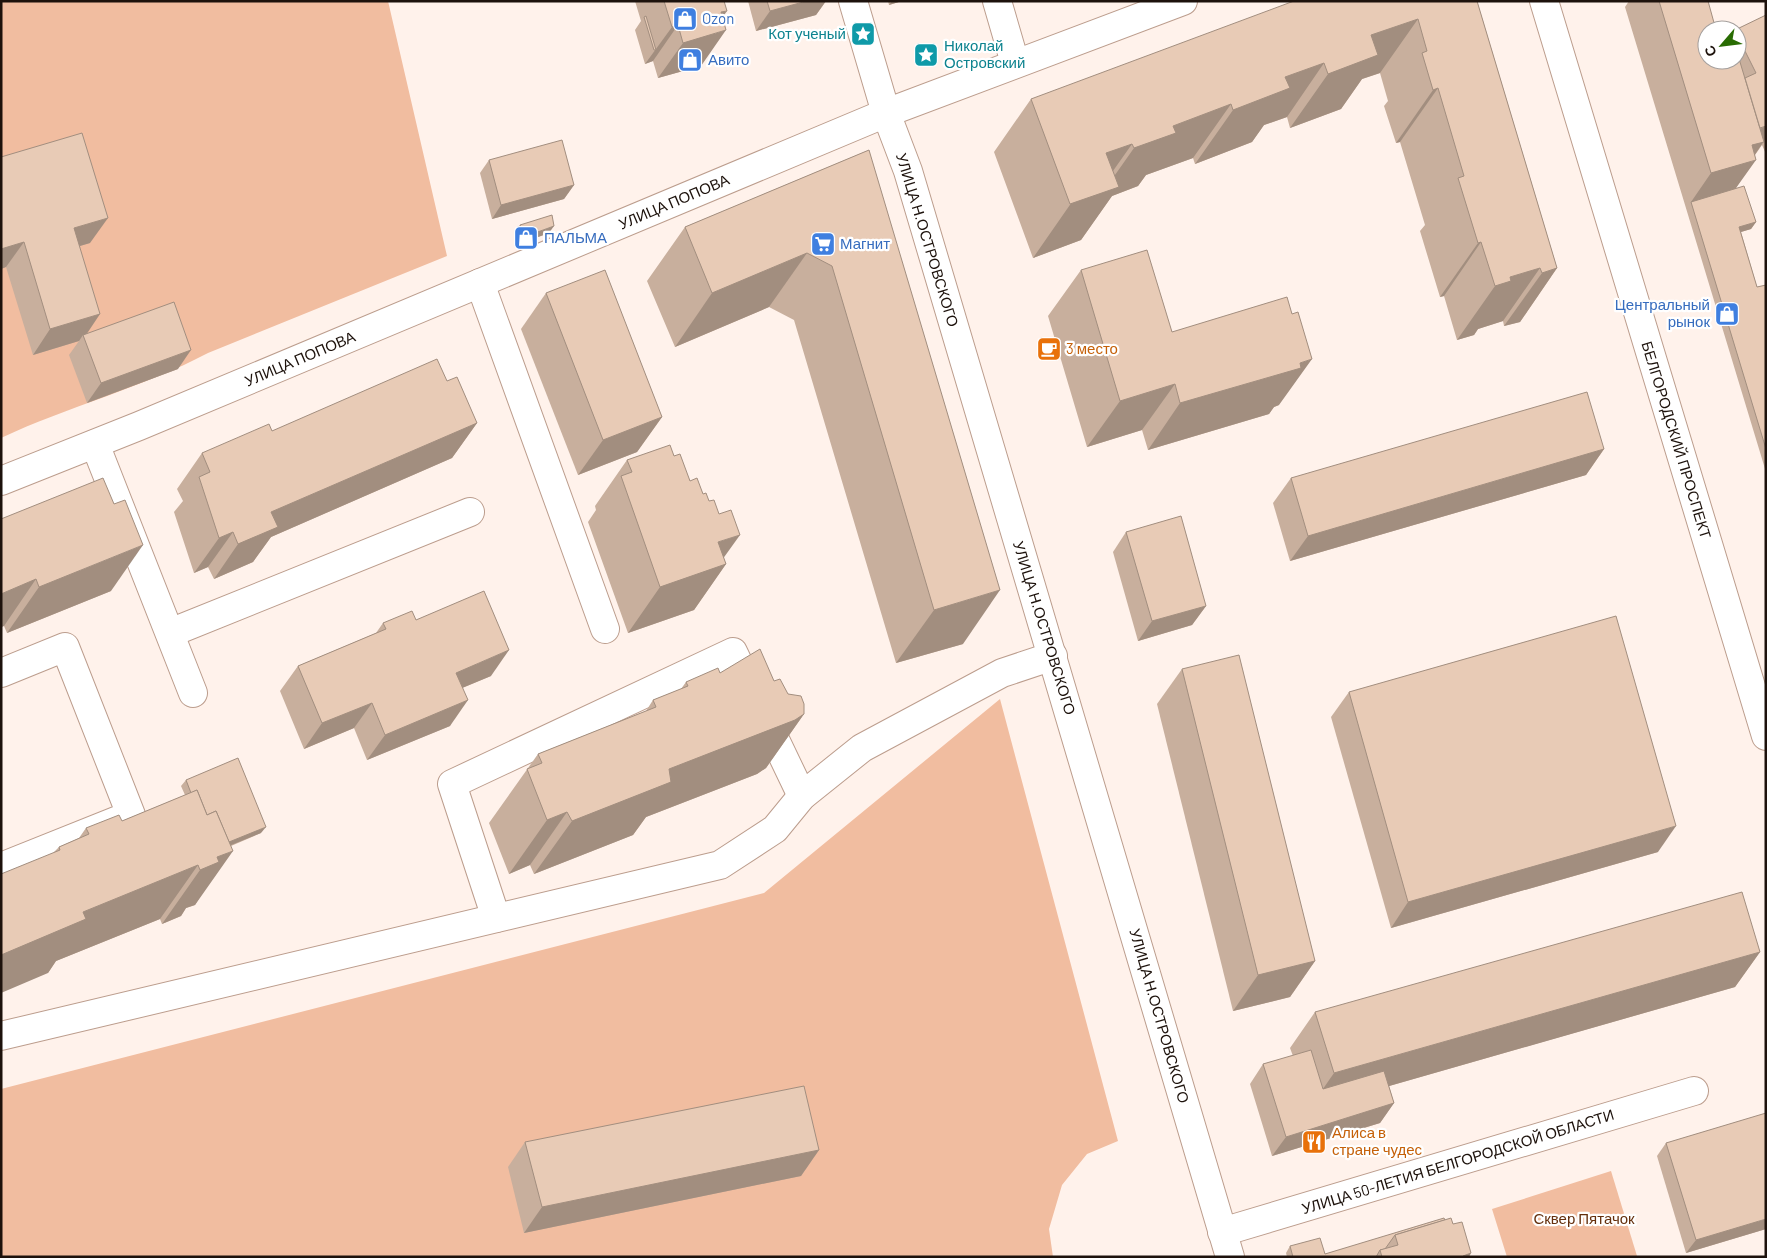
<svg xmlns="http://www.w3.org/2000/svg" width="1767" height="1258" font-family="Barlow,sans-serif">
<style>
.green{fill:#f1bda0}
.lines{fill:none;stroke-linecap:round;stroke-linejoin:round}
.minor-casing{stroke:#bc9d8d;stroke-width:30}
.major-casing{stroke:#bc9d8d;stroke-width:30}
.minor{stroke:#fff;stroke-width:28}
.major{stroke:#fff;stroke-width:28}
.wall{fill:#c8af9d}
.shaded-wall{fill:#a28e7f}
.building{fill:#e8cbb6;stroke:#a28e7f}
.labels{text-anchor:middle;stroke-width:4.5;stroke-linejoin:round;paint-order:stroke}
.shop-label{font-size:15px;fill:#366cbe;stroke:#fff;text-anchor:start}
.culture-label{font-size:15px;fill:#0d838f;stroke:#fff;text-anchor:end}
.street-label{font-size:15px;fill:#1d120c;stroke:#fff}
.food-label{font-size:15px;fill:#c56008;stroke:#fff;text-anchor:start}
.park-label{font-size:15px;fill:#642f0c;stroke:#fff}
</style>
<rect width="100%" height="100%" fill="#fff2eb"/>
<!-- green -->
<g class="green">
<path d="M1,1H388L447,256L208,353C142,388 69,406 1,438Z"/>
<path d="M1000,699L1118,1141L1087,1154L1062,1185L1049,1229L1053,1257H1V1089L764,893Z"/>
<path d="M1611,1171L1637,1256L1507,1257L1492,1209Z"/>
</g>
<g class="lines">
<defs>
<g id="minor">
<path d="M853,1L886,113L908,171L1230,1257"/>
<path d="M997,1L1015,63"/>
<path d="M480,283L605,629"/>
<path d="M95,444L193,693"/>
<path d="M170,633L470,512"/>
<path d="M1,673L65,647L131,815L1,867"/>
<path d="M496,918L452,784L733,652L802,796"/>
<path d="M1,1036L720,865L775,829L802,796L862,748L1002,673L1053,656"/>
<path d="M1222,1232L1694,1091"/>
</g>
<g id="major">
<path d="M1544,1L1766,736"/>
<path d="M1,481L139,426L886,113L1183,1"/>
</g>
</defs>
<!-- minor casing -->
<use href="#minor" class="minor-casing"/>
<!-- major casing -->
<use href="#major" class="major-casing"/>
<!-- minor -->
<use href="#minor" class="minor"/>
<!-- major -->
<use href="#major" class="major"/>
</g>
<!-- wall -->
<g class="wall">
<path d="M635,1H724L722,17L701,66L658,78L653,61L645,64L635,30L641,21Z"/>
<path d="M748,1H826L816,15L756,31Z"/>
<path d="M888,1H902L889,5Z"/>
<path d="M1477,1L1557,268L1520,322L1504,326L1503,321L1478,329L1474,335L1457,340L1444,296L1440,297L1420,231L1425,225L1400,142L1396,143L1384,106L1388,101L1380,73L1362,79L1341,109L1290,128L1287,117L1264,125L1252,142L1195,164L1193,158L1146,175L1138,186L1112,196L1081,240L1033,258L994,152L1031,99Z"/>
<path d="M1629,1H1708L1707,60H1737V30L1766,15V154L1762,145L1755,155L1736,188L1756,222L1751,229L1741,232L1757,287L1766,285V472L1625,7Z"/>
<path d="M869,150L963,644L896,663L794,320L769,307L675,347L647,281L685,227Z"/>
<path d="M1,157L90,243L80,246L87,334L178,369L87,403L69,355L79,341L33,355L6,267L1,269Z"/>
<path d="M489,160L574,185L564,199L492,219L480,173Z"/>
<path d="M520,225L549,233L519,244L516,231Z"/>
<path d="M1081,270L1172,332L1279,405L1274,407L1269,414L1148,450L1142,430L1087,447L1048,316Z"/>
<path d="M546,293L662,417L637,452L578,475L521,329Z"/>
<path d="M447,381L477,423L452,458L271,537L253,562L214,579L208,567L194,573L174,512L183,501L177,489L202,453L272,431Z"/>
<path d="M1604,449L1586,475L1290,561L1273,503L1291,478Z"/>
<path d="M674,456L690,481L726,564L694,610L628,633L588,522L596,510L595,506L627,460Z"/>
<path d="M1,519L111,591L7,633L4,626L1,627Z"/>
<path d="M1126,532L1206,606L1192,625L1138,641L1113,552Z"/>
<path d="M416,620L491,676L462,688L450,726L367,760L354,728L304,749L280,691L298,666L376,633L383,623Z"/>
<path d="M1182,669L1315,961L1290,997L1233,1011L1157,704Z"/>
<path d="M720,673L774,681L804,714L766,768L757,774L646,817L633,835L534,874L530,865L509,874L489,823L538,754L646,711L653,700L681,689L686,682Z"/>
<path d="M1349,692L1658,852L1391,928L1331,717Z"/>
<path d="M186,780L261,833L231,846L195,905L186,908L181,916L162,924L160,919L56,961L48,973L54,852L59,847L79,838L86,828L122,821L185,795L181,786Z"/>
<path d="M1760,952L1735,987L1389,1086L1394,1103L1380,1123L1272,1156L1250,1084L1263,1064L1293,1056L1290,1048L1315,1012Z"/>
<path d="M525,1142L819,1150L801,1176L524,1233L508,1167Z"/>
<path d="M1666,1143L1766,1229L1686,1253L1657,1156Z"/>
<path d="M1445,1220L1453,1224L1469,1257H1287L1286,1253L1290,1246L1325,1254Z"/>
</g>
<!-- shaded-wall -->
<g class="shaded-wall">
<path d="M807,1H826L816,15L756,31L770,11Z"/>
<path d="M892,1H902L889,5Z"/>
<path d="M727,11L710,35L726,30L701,66L658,78L683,43L721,12Z"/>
<path d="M1418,19L1380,73L1362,79L1341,109L1290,128L1328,74L1371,35Z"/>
<path d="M678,25L653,61L645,64L672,27Z"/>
<path d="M1324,63L1287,117L1264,125L1252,142L1195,164L1233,110L1285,77Z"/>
<path d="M1438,88L1400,142L1396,143L1433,90Z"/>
<path d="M1231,104L1193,158L1146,175L1138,186L1112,196L1081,240L1033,258L1106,153L1132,144L1096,195L1103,192L1134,148L1173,126Z"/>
<path d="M1766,126V138L1750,162L1756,160L1731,195L1691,202L1711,173L1751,133Z"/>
<path d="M574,185L564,199L492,219L501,205Z"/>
<path d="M108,218L90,243L56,253L74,228Z"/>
<path d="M1756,222L1751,229L1734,234L1739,227Z"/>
<path d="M554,226L549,233L519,244L524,237Z"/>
<path d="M24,242L6,267L1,269V249Z"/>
<path d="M1481,242L1444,296L1440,297L1478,243Z"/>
<path d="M807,253L769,307L675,347L712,293Z"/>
<path d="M1540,268L1503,321L1478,329L1474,335L1457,340L1495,286L1510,277Z"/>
<path d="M1557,268L1520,322L1504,326L1542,273Z"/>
<path d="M100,314L84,338L83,335L79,341L33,355L50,329Z"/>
<path d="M191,350L178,369L87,403L101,383Z"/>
<path d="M1312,359L1279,405L1274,407L1269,414L1148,450L1180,403Z"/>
<path d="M1175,384L1142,430L1087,447L1120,401Z"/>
<path d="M662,417L637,452L578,475L603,440Z"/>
<path d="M477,423L452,458L271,537L253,562L214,579L238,544L271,512Z"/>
<path d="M1604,449L1586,475L1290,561L1308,536Z"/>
<path d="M233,532L208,567L194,573L219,538Z"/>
<path d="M740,535L717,567L726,564L694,610L628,633L660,587L718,542Z"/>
<path d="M143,545L111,591L7,633L39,587Z"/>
<path d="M36,579L4,626L1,627V594Z"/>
<path d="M1000,590L963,644L896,663L934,610Z"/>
<path d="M1206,606L1192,625L1138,641L1152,621Z"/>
<path d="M509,650L491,676L438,698L456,673Z"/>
<path d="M468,700L450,726L367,760L385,735Z"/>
<path d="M372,703L354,728L304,749L322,723Z"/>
<path d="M804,714L766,768L757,774L646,817L633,835L534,874L572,821L669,769Z"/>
<path d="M567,812L530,865L509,874L547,820Z"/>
<path d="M1676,826L1658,852L1391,928L1408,902Z"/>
<path d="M266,827L261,833L209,854L214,848Z"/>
<path d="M233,851L195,905L186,908L181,916L162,924L200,870L217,857Z"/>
<path d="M198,865L160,919L56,961L48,973L1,993V955L83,912Z"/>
<path d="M1760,952L1735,987L1309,1109L1334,1073Z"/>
<path d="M1315,961L1290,997L1233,1011L1258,975Z"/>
<path d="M1394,1103L1380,1123L1272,1156L1286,1137Z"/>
<path d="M819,1150L801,1176L524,1233L542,1207Z"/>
<path d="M1766,1219V1229L1686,1253L1696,1240Z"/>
<path d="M1471,1253L1469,1257H1462L1463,1256Z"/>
</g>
<!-- building -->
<g class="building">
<path d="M664,1H724L727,11L721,12L726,30L683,43L678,25L672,27Z"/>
<path d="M767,1H807L770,11Z"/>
<path d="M1294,1H1477L1557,268L1542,273L1540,268L1510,277L1511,281L1495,286L1481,242L1478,243L1458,178L1464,176L1438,88L1433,90L1422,53L1427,51L1418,19L1371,35L1378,55L1328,74L1324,63L1285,77L1290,88L1233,110L1231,104L1173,126L1176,133L1134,148L1132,144L1106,153L1119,187L1070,204L1031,99Z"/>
<path d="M1659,1H1708L1716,30H1707V60H1737V52L1764,142L1752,145L1756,160L1711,173Z"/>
<path d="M1766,15V126L1760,128L1745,78L1756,73L1737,35V30H1735Z"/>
<path d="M646,16L656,50H654L644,17Z"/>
<path d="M82,133L108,218L74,228L100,314L50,329L24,242L1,249V157Z"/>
<path d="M562,140L574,185L501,205L489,160Z"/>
<path d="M869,150L1000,590L934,610L832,266L807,253L712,293L685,227Z"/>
<path d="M1744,186L1756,222L1739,227L1757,287L1766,285V449L1691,202Z"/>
<path d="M552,215L554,226L524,237L520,225Z"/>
<path d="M1147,250L1172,332L1287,297L1292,314L1298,312L1312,359L1300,363L1301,368L1180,403L1175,384L1120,401L1081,270Z"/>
<path d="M605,270L662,417L603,440L546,293Z"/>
<path d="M174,302L191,350L101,383L83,335Z"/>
<path d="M437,359L447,381L457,377L477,423L271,512L278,527L238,544L233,532L219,538L199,477L210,472L202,453L269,424L272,431Z"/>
<path d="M1587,392L1604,449L1308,536L1291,478Z"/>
<path d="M670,445L674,456L680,454L690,481L697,478L703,494L706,493L709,501L714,500L719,514L731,510L740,535L718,542L726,564L660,587L621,476L632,472L627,460Z"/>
<path d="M103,478L114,504L125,500L143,545L39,587L36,579L1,594V519Z"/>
<path d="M1181,516L1206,606L1152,621L1126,532Z"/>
<path d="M484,591L509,650L456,673L468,700L385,735L372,703L322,723L298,666L386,629L383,623L412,611L416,620Z"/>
<path d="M1616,616L1676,826L1408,902L1349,692Z"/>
<path d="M760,649L774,681L780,679L788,694L801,696L804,704V714L795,720L669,769L671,782L572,821L567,812L547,820L527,769L542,763L538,754L656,707L653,700L688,686L686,682L718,668L720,673Z"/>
<path d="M1239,655L1315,961L1258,975L1182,669Z"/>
<path d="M238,758L266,827L229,842L216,811L207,815L197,790L191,793L186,780Z"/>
<path d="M197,790L207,815L216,811L233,851L217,857L219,862L200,870L198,865L83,912L86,919L1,955V874L60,850L59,847L89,834L86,828L119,815L122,821Z"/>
<path d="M1742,892L1760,952L1334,1073L1315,1012Z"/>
<path d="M1311,1050L1323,1089L1384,1071L1394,1103L1286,1137L1263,1064Z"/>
<path d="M804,1086L819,1150L542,1207L525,1142Z"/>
<path d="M1766,1113V1219L1696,1240L1666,1143Z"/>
<path d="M1444,1218L1445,1220L1395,1235L1385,1249L1380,1250L1376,1257H1293L1290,1246L1320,1238L1325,1254Z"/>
<path d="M1451,1218L1453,1224L1462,1222L1471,1253L1463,1256V1257H1382L1380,1250L1398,1245L1395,1235Z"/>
</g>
<!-- icons -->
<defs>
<symbol id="shop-square" viewBox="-11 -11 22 22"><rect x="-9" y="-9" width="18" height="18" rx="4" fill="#3f7fe0" stroke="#fff"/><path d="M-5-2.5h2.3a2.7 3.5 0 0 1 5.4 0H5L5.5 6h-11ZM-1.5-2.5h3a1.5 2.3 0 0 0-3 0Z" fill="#fff"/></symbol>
<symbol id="sight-square" viewBox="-11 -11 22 22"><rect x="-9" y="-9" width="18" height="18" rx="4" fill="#0f9aa8" stroke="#fff"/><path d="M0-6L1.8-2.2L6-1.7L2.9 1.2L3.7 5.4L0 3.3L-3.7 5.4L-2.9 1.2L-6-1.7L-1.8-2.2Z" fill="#fff"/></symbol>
<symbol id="supermarket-square" viewBox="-11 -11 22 22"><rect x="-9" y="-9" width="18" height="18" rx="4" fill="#3f7fe0" stroke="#fff"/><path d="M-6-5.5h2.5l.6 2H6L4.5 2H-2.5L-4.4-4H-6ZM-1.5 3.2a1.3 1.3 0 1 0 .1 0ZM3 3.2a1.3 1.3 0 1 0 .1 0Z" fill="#fff"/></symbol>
<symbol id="cafe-square" viewBox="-11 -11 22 22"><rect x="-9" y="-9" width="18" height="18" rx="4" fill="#e8710a" stroke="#fff"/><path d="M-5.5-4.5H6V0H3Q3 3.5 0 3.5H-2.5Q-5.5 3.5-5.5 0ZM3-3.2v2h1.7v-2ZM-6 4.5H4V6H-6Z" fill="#fff"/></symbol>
<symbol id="restaurant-square" viewBox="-11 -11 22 22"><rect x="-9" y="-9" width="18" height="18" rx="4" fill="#e8710a" stroke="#fff"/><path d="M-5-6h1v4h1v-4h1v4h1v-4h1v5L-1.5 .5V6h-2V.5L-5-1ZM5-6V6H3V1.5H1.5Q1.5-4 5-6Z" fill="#fff"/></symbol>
</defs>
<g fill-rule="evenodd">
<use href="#shop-square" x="671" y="5" width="28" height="28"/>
<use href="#sight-square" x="849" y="20" width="28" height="28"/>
<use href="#sight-square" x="912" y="41" width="28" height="28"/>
<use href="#shop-square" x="676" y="46" width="28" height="28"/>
<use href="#shop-square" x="512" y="224" width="28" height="28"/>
<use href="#supermarket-square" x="809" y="230" width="28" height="28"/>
<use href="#shop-square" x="1713" y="300" width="28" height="28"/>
<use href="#cafe-square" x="1035" y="335" width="28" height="28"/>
<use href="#restaurant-square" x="1300" y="1128" width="28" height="28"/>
</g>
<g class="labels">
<!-- shop labels -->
<g class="shop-label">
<text x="702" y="24">Ozon</text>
<text x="708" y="65">Авито</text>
<text x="544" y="243">ПАЛЬМА</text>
<text x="840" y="249">Магнит</text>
<text x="1710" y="310" text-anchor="end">Центральный<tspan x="1710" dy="17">рынок</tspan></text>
</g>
<!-- culture labels -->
<g class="culture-label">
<text x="846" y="39">Кот ученый</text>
<text x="944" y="51" text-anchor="start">Николай<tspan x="944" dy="17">Островский</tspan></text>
</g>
<!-- street labels -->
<g class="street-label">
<text transform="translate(674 202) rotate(-23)" y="5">УЛИЦА ПОПОВА</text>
<text transform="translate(927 240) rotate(73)" y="5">УЛИЦА Н.ОСТРОВСКОГО</text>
<text transform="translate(300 359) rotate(-23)" y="5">УЛИЦА ПОПОВА</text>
<text transform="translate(1676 440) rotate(73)" y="5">БЕЛГОРОДСКИЙ ПРОСПЕКТ</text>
<text transform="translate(1044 628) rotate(73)" y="5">УЛИЦА Н.ОСТРОВСКОГО</text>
<text transform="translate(1159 1016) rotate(74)" y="5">УЛИЦА Н.ОСТРОВСКОГО</text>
<text transform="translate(1458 1162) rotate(-17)" y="5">УЛИЦА 50-ЛЕТИЯ БЕЛГОРОДСКОЙ ОБЛАСТИ</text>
</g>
<!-- food labels -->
<g class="food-label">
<text x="1066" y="354">3 место</text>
<text x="1332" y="1138">Алиса в<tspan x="1332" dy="17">стране чудес</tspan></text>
</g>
<!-- park labels -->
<g class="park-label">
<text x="1584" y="1224">Сквер Пятачок</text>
</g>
</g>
<!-- border -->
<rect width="1767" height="1258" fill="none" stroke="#1d120c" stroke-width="5"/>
<!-- north arrow -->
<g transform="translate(1722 45) rotate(242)"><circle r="24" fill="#ffffff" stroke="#a5a09e"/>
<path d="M0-4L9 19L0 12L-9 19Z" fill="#296c03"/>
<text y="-8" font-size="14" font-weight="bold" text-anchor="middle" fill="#1d120c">С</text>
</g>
</svg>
